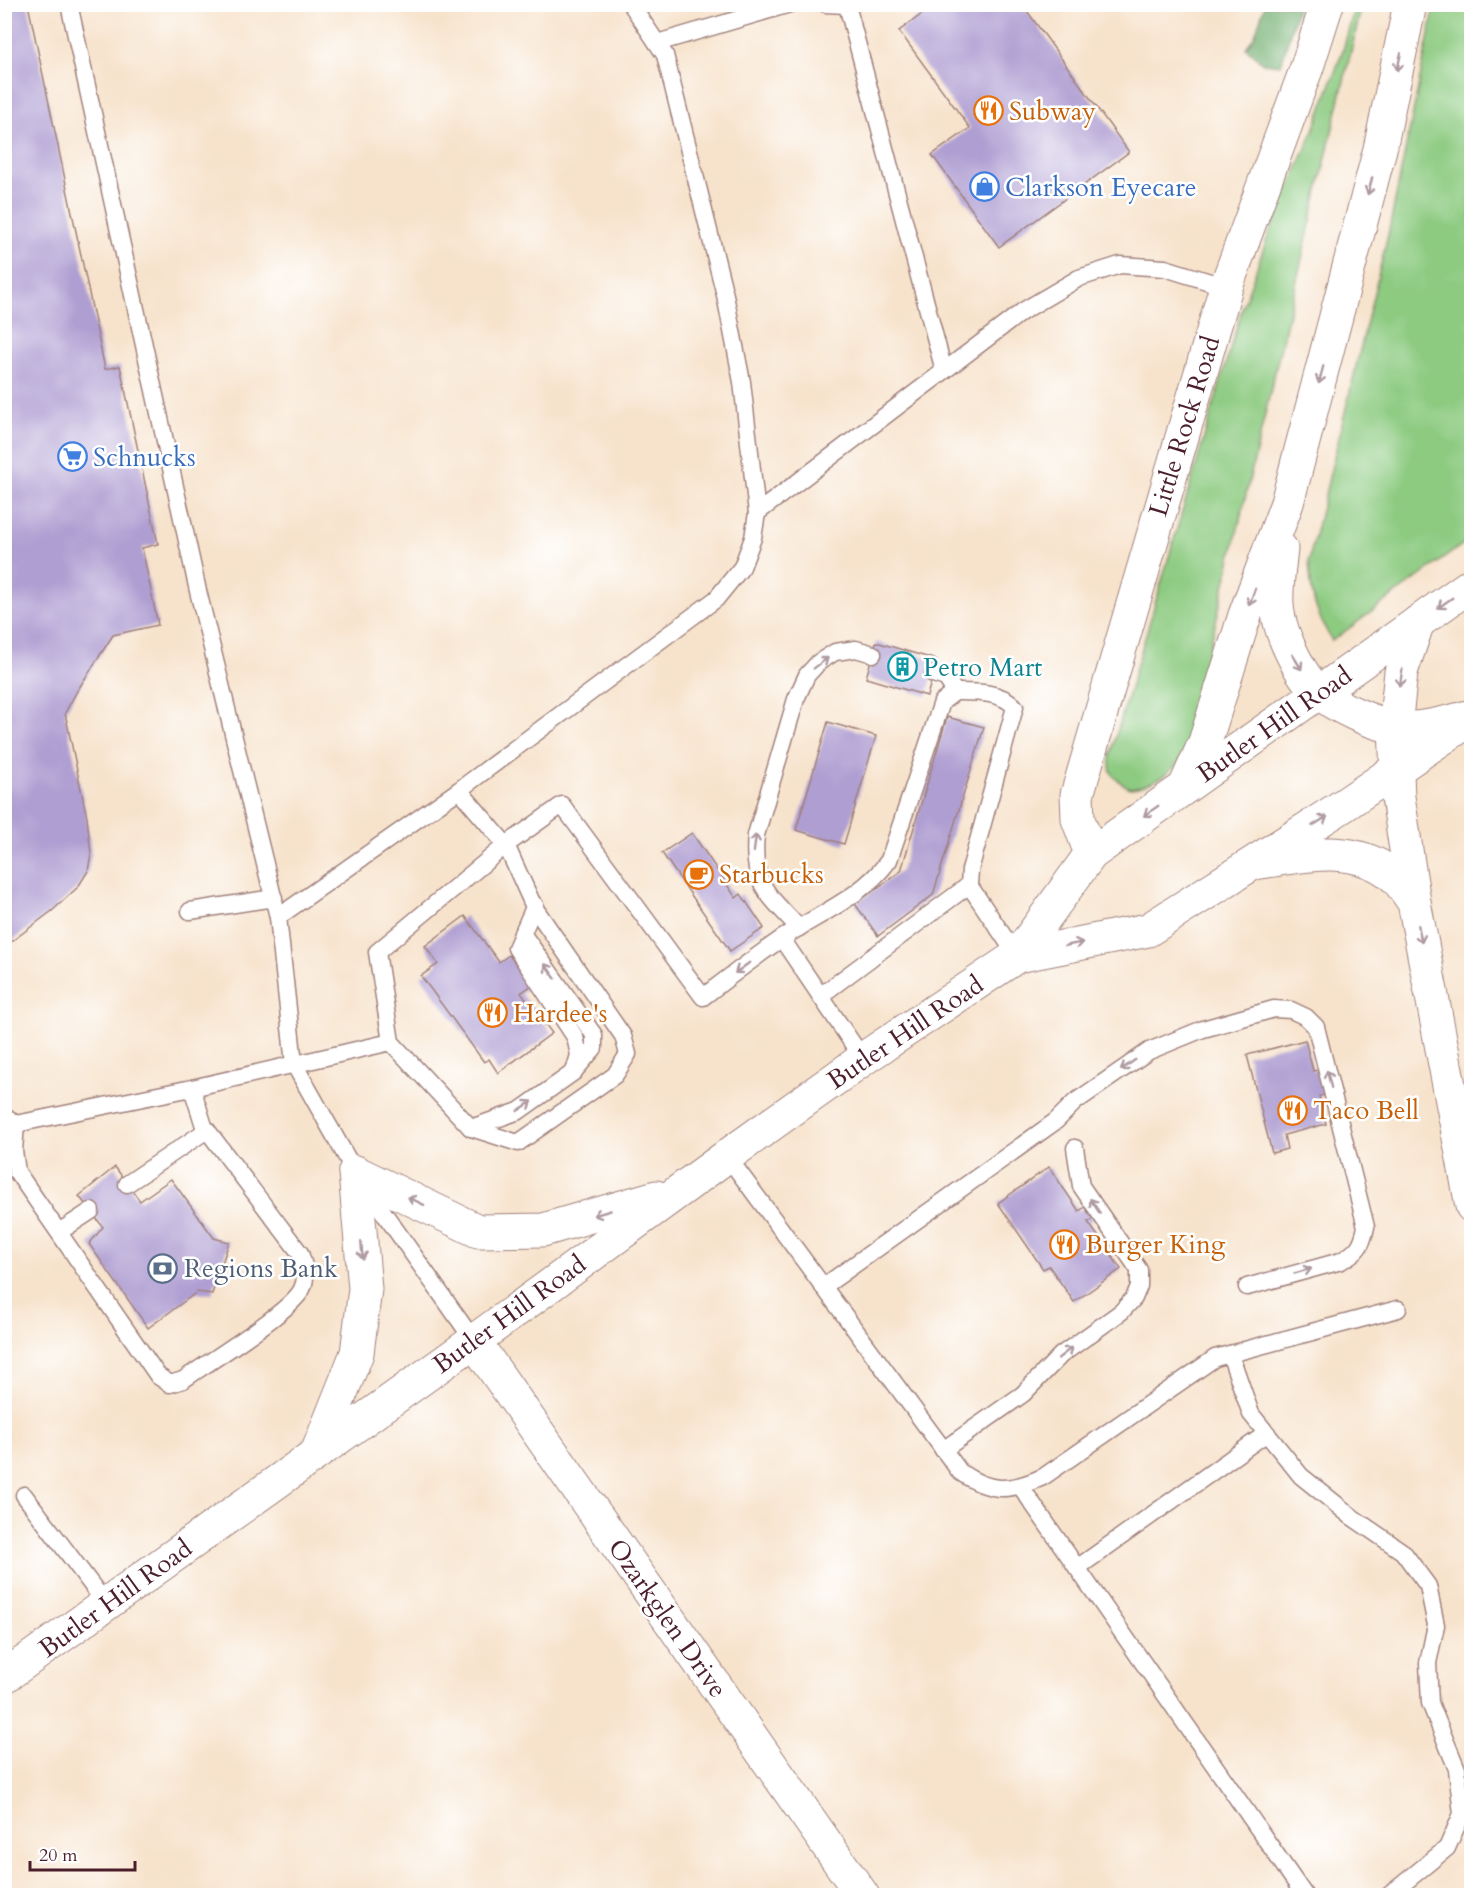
<svg xmlns="http://www.w3.org/2000/svg" width="1476" height="1900" font-family="Cardo,serif">
<style>
.green{fill:#8dcb81;stroke:#6c7556;stroke-width:1.5}
.forest{fill:#72af6f;stroke:#5e674d;stroke-width:1.5}
.building{fill:#af9ed2}
.lines{fill:none;stroke-linecap:round;stroke-linejoin:round}
.lane-casing{stroke:#a0817c;stroke-width:19}
.street-casing{stroke:#a0817c;stroke-width:35}
.secondary-casing{stroke:#a0817c;stroke-width:35}
.highway-casing{stroke:#a0817c;stroke-width:35}
.lane{stroke:#fff;stroke-width:16}
.street{stroke:#fff;stroke-width:33}
.secondary{stroke:#fff;stroke-width:33}
.highway{stroke:#fff;stroke-width:33}
.oneway{stroke:#ae9aa0}
.labels{text-anchor:middle;stroke-width:5;stroke-linejoin:round;paint-order:stroke}
.food-label{font-size:26px;fill:#c56008;stroke:#fff;text-anchor:start}
.shop-label{font-size:26px;fill:#366cbe;stroke:#fff;text-anchor:start}
.street-label{font-size:26px;fill:#4a1f2b;stroke:#fff}
.culture-label{font-size:26px;fill:#0d838f;stroke:#fff;text-anchor:start}
.service-label{font-size:26px;fill:#4e5e75;stroke:#fff;text-anchor:start}
</style>
<rect width="100%" height="100%" fill="#fff"/>
<filter id="ink" filterUnits="userSpaceOnUse"><feTurbulence type="fractalNoise" baseFrequency=".0167" numOctaves="2"/><feDisplacementMap in="SourceGraphic" scale="12" xChannelSelector="R" yChannelSelector="G"/><feConvolveMatrix kernelMatrix="1 2 1 2 8 2 1 2 1" color-interpolation-filters="sRGB"/></filter>
<filter id="wash" filterUnits="userSpaceOnUse"><feTurbulence type="fractalNoise" baseFrequency=".008" numOctaves="4" result="noise"/><feDisplacementMap in="SourceGraphic" scale="24" xChannelSelector="R" yChannelSelector="G"/><feGaussianBlur stdDeviation="1.35" result="paint"/><feColorMatrix in="noise" values="0 0 0 0 0 0 0 0 0 0 0 0 0 0 0 0 0 1.4 0 .05"/><feComposite in="paint" operator="in"/></filter>
<g filter="url(#wash)">
<rect width="100%" height="100%" fill="#f7e3cc"/>
<!-- green -->
<g class="green">
<path d="M1355,5H1362L1189,735C1187,740 1186,747 1184,753C1175,773 1150,786 1130,788C1114,779 1108,775 1110,756L1242,309L1270,231L1314,130L1344,47Z"/>
<path d="M1435,5H1471V538L1332,641C1314,609 1311,597 1309,560L1388,235Z"/>
</g>
<!-- forest -->
<path class="forest" d="M1265,5H1298L1281,65L1263,63L1246,48L1255,35Z"/>
<g id="blocks">
<!-- building -->
<g class="building">
<path d="M4,4H28L105,369L120,366L158,544L142,548L158,625L113,635L77,691L65,713L87,818L91,854L88,871L78,887L52,911L4,947Z"/>
<path d="M936,4H1022L1129,152L999,247L932,155L970,128L899,31Z"/>
<path d="M876,642L937,660L927,696L866,678Z"/>
<path d="M947,717L984,727L933,895L878,936L855,904L901,871Z"/>
<path d="M828,722L876,736L844,844L796,830Z"/>
<path d="M692,833L736,898L741,894L764,928L730,951L662,853Z"/>
<path d="M465,916L499,962L509,955L532,985L521,993L552,1033L498,1073L489,1059L484,1062L421,976L438,964L425,946Z"/>
<path d="M1305,1040L1313,1071L1319,1070L1326,1095L1319,1096L1326,1124L1284,1135L1287,1149L1272,1153L1247,1055Z"/>
<path d="M115,1167L140,1201L171,1179L214,1238L229,1242L212,1294L197,1292L148,1328L89,1244L103,1227L79,1196Z"/>
<path d="M1049,1167L1079,1211L1085,1207L1093,1219L1088,1222L1121,1269L1074,1302L1049,1266L1043,1269L998,1203Z"/>
</g>
</g>
</g>
<g filter="url(#ink)">
<use href="#blocks" fill-opacity="0" stroke="#a0817c" stroke-width="1.5"/>
<g class="lines">
<defs>
<g id="lane">
<path d="M69,4L198,591L278,917L294,1064L355,1172L474,1341"/>
<path d="M826,4L847,5L944,371"/>
<path d="M657,43L790,4"/>
<path d="M757,513L1023,311L1079,278L1120,265L1165,268L1226,287"/>
<path d="M933,674L946,678L955,692"/>
<path d="M459,790L506,845L562,805L703,997C729,977 755,957 781,939C818,914 863,897 889,860L942,702L955,692C974,692 1002,691 1015,707L970,870L969,885L1017,956"/>
<path d="M506,845L534,907L623,1036L628,1054L615,1075L518,1143L471,1128L391,1042L377,952Z"/>
<path d="M190,911L274,898"/>
<path d="M278,917L459,790L716,599L742,567L753,538L757,513L742,382L725,295L665,55L631,4"/>
<path d="M799,928C768,895 751,883 756,835L796,699L807,675L819,662L835,652L856,649L873,654"/>
<path d="M522,933L594,1035V1048L576,1069"/>
<path d="M782,939L863,1059"/>
<path d="M820,996L969,885"/>
<path d="M4,1116L16,1124L192,1088L391,1042"/>
<path d="M16,1124L14,1151L17,1172L158,1376L170,1384L183,1380C207,1363 292,1311 302,1289C308,1276 304,1265 300,1253L204,1126L192,1088"/>
<path d="M471,1128L519,1111L574,1072L579,1055L575,1037L516,948L535,905"/>
<path d="M727,1156L960,1472C990,1493 1010,1492 1043,1477L1215,1358L1398,1309"/>
<path d="M127,1184L207,1130"/>
<path d="M59,1232L91,1211"/>
<path d="M823,1287L1056,1121L1075,1102L1149,1051L1203,1029L1274,1009L1291,1010L1306,1017L1316,1027L1366,1227C1362,1246 1358,1251 1341,1261L1247,1287"/>
<path d="M1230,1354L1251,1414L1301,1476L1352,1517L1403,1552L1428,1586L1436,1625L1428,1663L1430,1703L1457,1769L1462,1814L1447,1848L1388,1896"/>
<path d="M943,1450L1023,1394L1061,1355L1121,1312L1134,1298L1139,1286V1270L1081,1186L1075,1148"/>
<path d="M1021,1487L1305,1896"/>
<path d="M24,1495L106,1604"/>
<path d="M1077,1568L1267,1433"/>
</g>
<path id="street" d="M474,1341L863,1896"/>
<g id="secondary">
<path d="M1091,854L1078,819L1077,795L1226,287L1307,67L1327,4"/>
<path d="M1017,956L1148,930L1341,807L1472,718"/>
<path d="M355,1172L478,1231L543,1230L656,1197"/>
<path d="M317,1453L357,1353L365,1289L355,1172"/>
<path d="M4,1677L474,1341L727,1156L863,1059L1017,956L1091,854L1472,584"/>
</g>
<g id="highway">
<path d="M1281,549C1279,567 1276,586 1277,604C1278,630 1300,677 1320,693C1337,708 1373,723 1395,727C1420,731 1448,722 1472,716"/>
<path d="M1418,622L1401,672L1395,727L1398,797L1414,902L1472,1206"/>
<path d="M1185,787L1205,742L1245,615L1287,503L1380,149L1410,4"/>
<path d="M1254,863C1300,857 1350,842 1390,873C1400,880 1407,893 1414,902"/>
</g>
</defs>
<!-- lane casing -->
<use href="#lane" class="lane-casing"/>
<!-- street casing -->
<use href="#street" class="street-casing"/>
<!-- secondary casing -->
<use href="#secondary" class="secondary-casing"/>
<!-- highway casing -->
<use href="#highway" class="highway-casing"/>
<!-- lane -->
<use href="#lane" class="lane"/>
<!-- street -->
<use href="#street" class="street"/>
<!-- secondary -->
<use href="#secondary" class="secondary"/>
<!-- highway -->
<use href="#highway" class="highway"/>
</g>
<!-- one-way arrows -->
<defs><path id="oneway-shaft" d="M-6 0H5M1.5-3L5.5 0L1.5 3" fill="none" stroke-width="1.6" stroke-linecap="round" stroke-linejoin="round" transform="scale(1.5)"/></defs>
<g class="oneway">
<use href="#oneway-shaft" transform="translate(1399 62) rotate(102)"/>
<use href="#oneway-shaft" transform="translate(1370 186) rotate(105)"/>
<use href="#oneway-shaft" transform="translate(1321 375) rotate(105)"/>
<use href="#oneway-shaft" transform="translate(1252 597) rotate(110)"/>
<use href="#oneway-shaft" transform="translate(1445 603) rotate(145)"/>
<use href="#oneway-shaft" transform="translate(1297 662) rotate(59)"/>
<use href="#oneway-shaft" transform="translate(821 663) rotate(-37)"/>
<use href="#oneway-shaft" transform="translate(1401 678) rotate(99)"/>
<use href="#oneway-shaft" transform="translate(1151 811) rotate(145)"/>
<use href="#oneway-shaft" transform="translate(1320 821) rotate(-32)"/>
<use href="#oneway-shaft" transform="translate(755 843) rotate(-83)"/>
<use href="#oneway-shaft" transform="translate(1420 934) rotate(79)"/>
<use href="#oneway-shaft" transform="translate(1074 944) rotate(-11)"/>
<use href="#oneway-shaft" transform="translate(742 968) rotate(144)"/>
<use href="#oneway-shaft" transform="translate(550 971) rotate(-126)"/>
<use href="#oneway-shaft" transform="translate(1128 1065) rotate(145)"/>
<use href="#oneway-shaft" transform="translate(1329 1079) rotate(-104)"/>
<use href="#oneway-shaft" transform="translate(525 1106) rotate(-33)"/>
<use href="#oneway-shaft" transform="translate(416 1201) rotate(-154)"/>
<use href="#oneway-shaft" transform="translate(1095 1206) rotate(-124)"/>
<use href="#oneway-shaft" transform="translate(602 1213) rotate(164)"/>
<use href="#oneway-shaft" transform="translate(362 1251) rotate(85)"/>
<use href="#oneway-shaft" transform="translate(1303 1271) rotate(-16)"/>
<use href="#oneway-shaft" transform="translate(1065 1353) rotate(-38)"/>
</g>
</g>
<!-- icons -->
<defs>
<symbol id="restaurant-ring" viewBox="-11 -11 22 22"><circle r="9.5" fill="#fff" stroke="#e8710a" stroke-width="1.5"/><path d="M-5-6h1v4h1v-4h1v4h1v-4h1v5L-1.5 .5V6h-2V.5L-5-1ZM5-6V6H3V1.5H1.5Q1.5-4 5-6Z" fill="#e8710a"/></symbol>
<symbol id="shop-ring" viewBox="-11 -11 22 22"><circle r="9.5" fill="#fff" stroke="#3f7fe0" stroke-width="1.5"/><path d="M-5-2.5h2.3a2.7 3.5 0 0 1 5.4 0H5L5.5 6h-11ZM-1.5-2.5h3a1.5 2.3 0 0 0-3 0Z" fill="#3f7fe0"/></symbol>
<symbol id="supermarket-ring" viewBox="-11 -11 22 22"><circle r="9.5" fill="#fff" stroke="#3f7fe0" stroke-width="1.5"/><path d="M-6-5.5h2.5l.6 2H6L4.5 2H-2.5L-4.4-4H-6ZM-1.5 3.2a1.3 1.3 0 1 0 .1 0ZM3 3.2a1.3 1.3 0 1 0 .1 0Z" fill="#3f7fe0"/></symbol>
<symbol id="building-ring" viewBox="-11 -11 22 22"><circle r="9.5" fill="#fff" stroke="#0f9aa8" stroke-width="1.5"/><path d="M-4-6H4V6H1V3H-1V6H-4ZM-2.5-4.3h1.7v1.8h-1.7ZM.8-4.3h1.7v1.8H.8ZM-2.5-1h1.7V.8h-1.7ZM.8-1h1.7V.8H.8Z" fill="#0f9aa8"/></symbol>
<symbol id="cafe-ring" viewBox="-11 -11 22 22"><circle r="9.5" fill="#fff" stroke="#e8710a" stroke-width="1.5"/><path d="M-5.5-4.5H6V0H3Q3 3.5 0 3.5H-2.5Q-5.5 3.5-5.5 0ZM3-3.2v2h1.7v-2ZM-6 4.5H4V6H-6Z" fill="#e8710a"/></symbol>
<symbol id="bank-ring" viewBox="-11 -11 22 22"><circle r="9.5" fill="#fff" stroke="#5c6f8a" stroke-width="1.5"/><path d="M-6-4H6V4H-6ZM0-2.3a2.3 2.3 0 1 0 0 4.6a2.3 2.3 0 1 0 0-4.6Z" fill="#5c6f8a"/></symbol>
</defs>
<g fill-rule="evenodd">
<use href="#restaurant-ring" x="972" y="94" width="33" height="33"/>
<use href="#shop-ring" x="968" y="170" width="33" height="33"/>
<use href="#supermarket-ring" x="56" y="440" width="33" height="33"/>
<use href="#building-ring" x="886" y="650" width="33" height="33"/>
<use href="#cafe-ring" x="682" y="858" width="33" height="33"/>
<use href="#restaurant-ring" x="476" y="996" width="33" height="33"/>
<use href="#restaurant-ring" x="1276" y="1094" width="33" height="33"/>
<use href="#restaurant-ring" x="1048" y="1228" width="33" height="33"/>
<use href="#bank-ring" x="146" y="1252" width="33" height="33"/>
</g>
<g class="labels">
<!-- food labels -->
<g class="food-label">
<text x="1009" y="120">Subway</text>
<text x="719" y="883">Starbucks</text>
<text x="513" y="1022">Hardee's</text>
<text x="1313" y="1119">Taco Bell</text>
<text x="1085" y="1253">Burger King</text>
</g>
<!-- shop labels -->
<g class="shop-label">
<text x="1005" y="196">Clarkson Eyecare</text>
<text x="93" y="466">Schnucks</text>
</g>
<!-- street labels -->
<g class="street-label">
<text transform="translate(1184 426) rotate(-73)" y="9">Little Rock Road</text>
<text transform="translate(1274 724) rotate(-35)" y="9">Butler Hill Road</text>
<text transform="translate(905 1032) rotate(-34)" y="9">Butler Hill Road</text>
<text transform="translate(509 1314) rotate(-36)" y="9">Butler Hill Road</text>
<text transform="translate(115 1598) rotate(-36)" y="9">Butler Hill Road</text>
<text transform="translate(668 1618) rotate(55)" y="9">Ozarkglen Drive</text>
</g>
<!-- culture labels -->
<g class="culture-label">
<text x="923" y="676">Petro Mart</text>
</g>
<!-- service labels -->
<g class="service-label">
<text x="184" y="1277">Regions Bank</text>
</g>
</g>
<!-- margin -->
<rect width="1476" height="1900" fill="none" stroke="#fff" stroke-width="24"/>
<!-- scale -->
<path d="M30 1861v9h105v-9" fill="none" stroke="#4a1f2b" stroke-width="3"/>
<text x="39" y="1861" font-size="18" fill="#4a1f2b" stroke="#ffffff" stroke-width="4.5" paint-order="stroke">20 m</text>
</svg>
